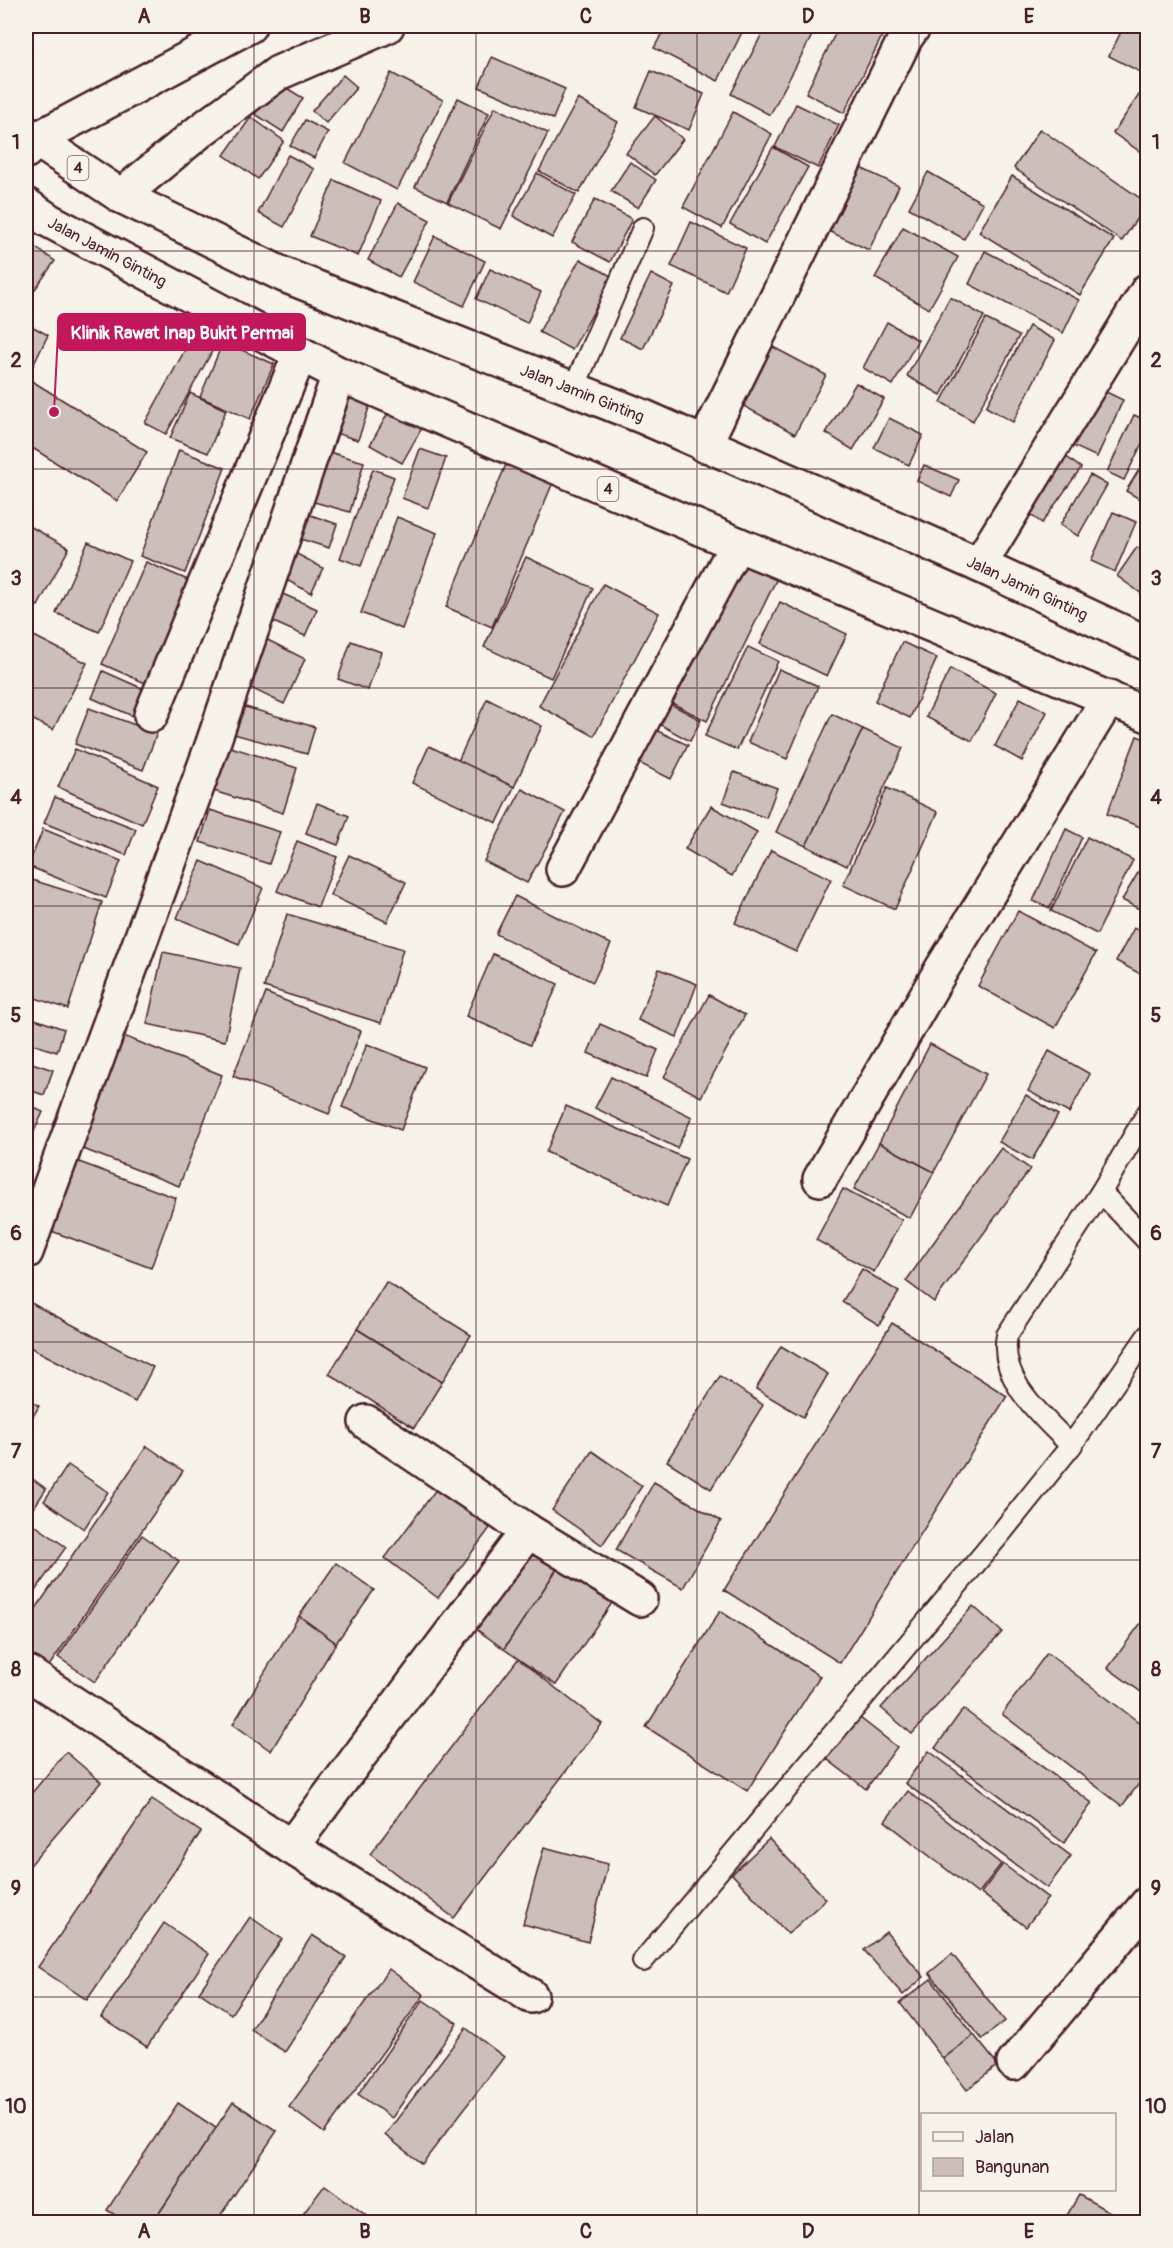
<svg xmlns="http://www.w3.org/2000/svg" width="1173" height="2248" font-family="Pangolin,sans-serif">
<style>
.building{fill:#ccbfb9;stroke:#4a1f2b;stroke-width:1.5}
.lines{fill:none;stroke-linecap:round;stroke-linejoin:round}
.service-casing{stroke:#4a1f2b;stroke-width:24}
.minor-casing{stroke:#4a1f2b;stroke-width:38}
.trunk-casing{stroke:#4a1f2b;stroke-width:38}
.service{stroke:#f7f3e8;stroke-width:20}
.minor{stroke:#f7f3e8;stroke-width:33}
.trunk{stroke:#f7f3e8;stroke-width:33}
.grid{fill:none;stroke:#4a1f2b;stroke-width:1.5;stroke-opacity:0.55}
.labels{text-anchor:middle;stroke-width:4.5;stroke-linejoin:round;paint-order:stroke}
.shield{fill:#f7f3e8;stroke:#7e5f64;stroke-width:1.5}
.shield-label{font-size:15px;font-weight:bold;fill:#4a1f2b}
.street-label{font-size:16px;fill:#4a1f2b;stroke:#f7f3e8}
.leader{fill:none;stroke:#c2185b;stroke-width:2}
.callout-dot{fill:#c2185b;stroke:#f7f3e8;stroke-width:2}
.callout{fill:#c2185b;stroke:#c2185b;stroke-width:2}
.callout-label{font-size:18px;text-anchor:middle;font-weight:bold;fill:#fff}
.neatline{fill:none;stroke:#4a1f2b;stroke-width:2}
.grid-label{font-size:20px;text-anchor:middle;font-weight:bold;fill:#4a1f2b}
</style>
<rect width="100%" height="100%" fill="#f7f3e8"/>
<filter id="ink" filterUnits="userSpaceOnUse"><feTurbulence type="fractalNoise" baseFrequency=".0167" numOctaves="2"/><feDisplacementMap in="SourceGraphic" scale="12" xChannelSelector="R" yChannelSelector="G"/><feConvolveMatrix kernelMatrix="1 2 1 2 8 2 1 2 1" color-interpolation-filters="sRGB"/></filter>
<g filter="url(#ink)">
<!-- building -->
<g class="building">
<path d="M666,26H745L718,81L654,48Z"/>
<path d="M766,26H817L770,115L731,94Z"/>
<path d="M839,26H887L844,113L806,93Z"/>
<path d="M1124,26H1148V62L1142,73L1109,56Z"/>
<path d="M492,57L565,89L553,119L479,87Z"/>
<path d="M651,71L704,94L689,130L636,107Z"/>
<path d="M391,73L443,100L397,190L345,163Z"/>
<path d="M343,75L357,87L326,123L312,111Z"/>
<path d="M275,81L303,98L283,132L255,114Z"/>
<path d="M1139,95L1148,100V157L1113,133Z"/>
<path d="M458,98L489,113L447,202L415,187Z"/>
<path d="M578,99L618,122L579,193L539,171Z"/>
<path d="M796,104L839,125L818,168L775,147Z"/>
<path d="M495,107L548,133L501,229L448,203Z"/>
<path d="M733,112L772,134L722,228L683,207Z"/>
<path d="M655,116L683,139L655,175L626,153Z"/>
<path d="M251,117L284,141L258,179L224,155Z"/>
<path d="M305,120L328,132L314,158L290,146Z"/>
<path d="M1040,129L1147,203L1122,241L1014,168Z"/>
<path d="M773,147L808,167L765,244L730,224Z"/>
<path d="M288,155L314,169L284,227L258,213Z"/>
<path d="M630,162L656,180L638,208L611,191Z"/>
<path d="M850,163L899,186L869,250L820,227Z"/>
<path d="M928,172L983,203L964,239L909,208Z"/>
<path d="M537,173L576,195L552,238L513,216Z"/>
<path d="M1012,176L1114,239L1080,295L979,232Z"/>
<path d="M334,180L381,201L358,256L310,236Z"/>
<path d="M595,199L632,219L610,262L572,242Z"/>
<path d="M398,203L430,220L399,277L368,260Z"/>
<path d="M691,222L746,248L726,292L671,266Z"/>
<path d="M903,227L958,257L929,309L875,278Z"/>
<path d="M435,236L485,261L464,306L413,282Z"/>
<path d="M30,244L55,261L26,302V250Z"/>
<path d="M985,251L1079,300L1063,333L969,284Z"/>
<path d="M580,259L613,277L572,350L539,332Z"/>
<path d="M490,269L541,292L527,323L476,299Z"/>
<path d="M651,274L674,286L643,349L620,338Z"/>
<path d="M950,297L984,316L941,395L907,376Z"/>
<path d="M986,319L1019,336L973,421L941,402Z"/>
<path d="M887,322L918,340L893,385L863,368Z"/>
<path d="M26,323L48,335L26,380Z"/>
<path d="M1029,326L1055,340L1013,422L986,407Z"/>
<path d="M192,337L214,348L166,434L145,423Z"/>
<path d="M223,342L274,364L250,419L200,397Z"/>
<path d="M771,346L826,375L795,434L740,404Z"/>
<path d="M27,378L147,452L117,501L26,444Z"/>
<path d="M856,383L884,399L853,450L826,433Z"/>
<path d="M1100,389L1123,400L1097,457L1073,446Z"/>
<path d="M190,393L226,410L208,453L170,438Z"/>
<path d="M341,395L370,405L358,440L329,431Z"/>
<path d="M391,408L423,426L402,463L370,445Z"/>
<path d="M1134,415L1148,421V431L1124,480L1107,472Z"/>
<path d="M889,418L923,435L909,465L874,448Z"/>
<path d="M315,448L364,462L350,512L300,498Z"/>
<path d="M420,449L446,458L428,508L402,498Z"/>
<path d="M179,450L225,468L185,573L140,556Z"/>
<path d="M1064,455L1081,468L1042,523L1025,511Z"/>
<path d="M1148,455V504L1126,491Z"/>
<path d="M508,460L554,480L492,627L446,607Z"/>
<path d="M924,465L959,480L951,497L917,481Z"/>
<path d="M373,469L394,477L361,566L340,558Z"/>
<path d="M1090,475L1107,485L1078,536L1060,525Z"/>
<path d="M296,510L337,524L329,548L288,535Z"/>
<path d="M1113,512L1136,522L1115,572L1091,561Z"/>
<path d="M397,517L437,533L402,629L361,613Z"/>
<path d="M26,524L69,548L38,606L26,599Z"/>
<path d="M88,542L130,561L99,632L56,613Z"/>
<path d="M1137,547L1148,555V586L1142,594L1117,576Z"/>
<path d="M286,548L323,568L311,593L273,573Z"/>
<path d="M739,552L780,572L707,721L666,700Z"/>
<path d="M526,557L593,588L551,678L484,647Z"/>
<path d="M146,562L204,587L159,689L102,664Z"/>
<path d="M603,584L659,613L594,736L539,706Z"/>
<path d="M269,588L317,609L305,636L258,615Z"/>
<path d="M780,602L847,634L827,676L760,644Z"/>
<path d="M258,635L305,659L284,704L236,681Z"/>
<path d="M34,636L87,663L53,730L26,716V652Z"/>
<path d="M351,641L381,652L368,690L338,679Z"/>
<path d="M902,642L937,658L910,718L875,701Z"/>
<path d="M748,647L778,661L737,750L705,736Z"/>
<path d="M779,669L818,686L787,759L748,742Z"/>
<path d="M950,669L996,693L972,741L926,717Z"/>
<path d="M103,671L157,695L146,722L92,698Z"/>
<path d="M659,698L701,720L690,741L648,718Z"/>
<path d="M1020,698L1047,712L1022,761L995,746Z"/>
<path d="M487,699L542,726L514,787L458,761Z"/>
<path d="M231,703L315,727L307,754L223,731Z"/>
<path d="M89,708L157,733L143,770L75,744Z"/>
<path d="M832,714L863,729L806,846L776,832Z"/>
<path d="M647,726L688,745L671,779L631,759Z"/>
<path d="M863,729L903,748L847,866L806,846Z"/>
<path d="M1137,736L1148,740V830L1107,814Z"/>
<path d="M215,742L297,768L283,813L201,787Z"/>
<path d="M429,746L514,787L497,823L412,783Z"/>
<path d="M75,749L158,786L142,824L58,787Z"/>
<path d="M734,772L777,788L766,818L723,802Z"/>
<path d="M887,788L938,812L895,909L843,885Z"/>
<path d="M522,789L565,812L527,883L484,861Z"/>
<path d="M55,797L136,829L126,855L44,823Z"/>
<path d="M317,803L349,816L338,845L306,833Z"/>
<path d="M711,806L757,832L732,876L685,849Z"/>
<path d="M210,810L280,832L269,864L200,842Z"/>
<path d="M43,829L121,861L106,898L28,866Z"/>
<path d="M1066,829L1082,837L1050,908L1033,901Z"/>
<path d="M1087,837L1133,860L1097,934L1051,911Z"/>
<path d="M297,841L337,857L318,907L277,891Z"/>
<path d="M771,850L831,879L796,952L735,923Z"/>
<path d="M349,855L406,882L387,922L330,895Z"/>
<path d="M1146,859L1148,902L1143,911L1122,900Z"/>
<path d="M201,861L263,888L239,944L177,918Z"/>
<path d="M26,878L102,902L68,1009L26,995Z"/>
<path d="M515,896L611,944L593,982L496,934Z"/>
<path d="M1018,911L1096,953L1055,1028L978,986Z"/>
<path d="M287,914L403,949L381,1023L264,987Z"/>
<path d="M1134,928L1148,935V978L1116,961Z"/>
<path d="M163,952L240,968L225,1041L147,1024Z"/>
<path d="M493,954L558,984L530,1045L466,1016Z"/>
<path d="M659,969L697,984L677,1037L638,1020Z"/>
<path d="M266,993L361,1031L329,1114L233,1076Z"/>
<path d="M709,995L745,1015L701,1097L664,1077Z"/>
<path d="M26,1016L64,1029L57,1052L26,1042Z"/>
<path d="M600,1024L658,1050L646,1078L588,1053Z"/>
<path d="M121,1035L222,1075L179,1186L78,1147Z"/>
<path d="M367,1044L425,1067L401,1130L342,1107Z"/>
<path d="M930,1044L986,1074L934,1172L879,1143Z"/>
<path d="M1049,1051L1090,1074L1069,1113L1028,1091Z"/>
<path d="M26,1061L53,1070L44,1095L26,1089Z"/>
<path d="M611,1077L692,1117L677,1148L595,1108Z"/>
<path d="M1026,1095L1058,1115L1032,1160L999,1142Z"/>
<path d="M26,1104L43,1112L31,1138L26,1135Z"/>
<path d="M566,1106L687,1159L667,1206L546,1152Z"/>
<path d="M879,1143L934,1172L910,1218L854,1189Z"/>
<path d="M1001,1148L1030,1169L934,1302L906,1281Z"/>
<path d="M71,1159L176,1198L151,1268L46,1229Z"/>
<path d="M843,1189L902,1220L874,1272L816,1240Z"/>
<path d="M862,1269L899,1292L879,1325L842,1302Z"/>
<path d="M386,1282L471,1335L442,1382L357,1329Z"/>
<path d="M29,1302L153,1367L135,1402L26,1345V1309Z"/>
<path d="M892,1323L1007,1396L840,1663L724,1590Z"/>
<path d="M357,1329L442,1382L414,1428L329,1374Z"/>
<path d="M781,1346L828,1374L803,1417L756,1389Z"/>
<path d="M720,1376L763,1405L711,1489L667,1461Z"/>
<path d="M26,1398L39,1406L26,1429Z"/>
<path d="M147,1446L183,1471L47,1669L26,1655V1623Z"/>
<path d="M592,1451L642,1486L602,1545L552,1510Z"/>
<path d="M68,1465L108,1492L84,1529L44,1501Z"/>
<path d="M26,1474L46,1489L26,1520Z"/>
<path d="M654,1482L721,1521L683,1588L616,1550Z"/>
<path d="M437,1488L490,1528L438,1598L385,1558Z"/>
<path d="M29,1521L66,1547L26,1604V1525Z"/>
<path d="M142,1535L179,1561L95,1682L58,1657Z"/>
<path d="M527,1539L561,1563L504,1649L469,1624Z"/>
<path d="M336,1563L374,1590L336,1643L299,1616Z"/>
<path d="M561,1563L614,1600L556,1685L504,1649Z"/>
<path d="M973,1606L1002,1632L912,1734L881,1708Z"/>
<path d="M720,1611L820,1676L747,1791L646,1727Z"/>
<path d="M1148,1613V1697L1108,1668Z"/>
<path d="M299,1616L336,1643L271,1751L233,1724Z"/>
<path d="M1047,1653L1148,1729V1772L1122,1806L1002,1714Z"/>
<path d="M518,1659L602,1724L454,1918L370,1854Z"/>
<path d="M963,1709L1092,1803L1064,1843L935,1748Z"/>
<path d="M855,1714L897,1747L866,1789L823,1756Z"/>
<path d="M929,1751L1071,1856L1047,1888L905,1783Z"/>
<path d="M66,1752L101,1782L26,1870V1800Z"/>
<path d="M908,1791L1001,1864L978,1894L885,1821Z"/>
<path d="M152,1799L201,1832L87,2000L38,1967Z"/>
<path d="M769,1839L826,1899L788,1934L732,1874Z"/>
<path d="M544,1847L608,1864L588,1942L523,1924Z"/>
<path d="M1003,1864L1048,1898L1026,1927L981,1893Z"/>
<path d="M250,1917L282,1939L231,2014L199,1992Z"/>
<path d="M164,1923L209,1954L147,2047L101,2017Z"/>
<path d="M886,1932L924,1977L903,1995L864,1950Z"/>
<path d="M312,1935L346,1957L285,2052L251,2030Z"/>
<path d="M952,1954L1005,2021L982,2039L929,1973Z"/>
<path d="M389,1969L424,1995L324,2133L289,2107Z"/>
<path d="M931,1979L974,2035L943,2059L900,2003Z"/>
<path d="M423,2000L457,2023L392,2118L358,2094Z"/>
<path d="M466,2028L504,2057L422,2164L385,2135Z"/>
<path d="M974,2035L998,2065L967,2090L943,2059Z"/>
<path d="M233,2102L277,2131L216,2222H153Z"/>
<path d="M178,2103L216,2128L153,2222H126L107,2210Z"/>
<path d="M325,2185L375,2222H297Z"/>
<path d="M1079,2195L1128,2222H1063Z"/>
</g>
<g class="lines">
<defs>
<g id="service">
<path d="M574,388L643,228"/>
<path d="M1101,1192L1148,1242"/>
<path d="M1071,1446L1148,1335"/>
<path d="M643,1961L1001,1533L1071,1446C1043,1416 998,1381 1007,1335L1101,1192L1148,1112"/>
</g>
<g id="minor">
<path d="M26,151L35,140L249,26"/>
<path d="M121,196L200,131L278,73L387,26"/>
<path d="M704,445L906,37L914,26"/>
<path d="M979,565L1148,290"/>
<path d="M151,715L300,354"/>
<path d="M563,869L737,544"/>
<path d="M820,1179L940,972L1109,698"/>
<path d="M26,1252L212,746L339,374"/>
<path d="M366,1422L528,1531L640,1599"/>
<path d="M26,1672L291,1847L531,1996"/>
<path d="M291,1847L528,1531"/>
<path d="M1014,2063L1148,1903"/>
</g>
<g id="trunk">
<path id="s1" d="M26,133L121,196L284,275L644,417L979,565L1148,644"/>
<path id="s2" d="M26,205L48,220L339,374L737,544L1148,715"/>
</g>
</defs>
<!-- service casing -->
<use href="#service" class="service-casing"/>
<!-- minor casing -->
<use href="#minor" class="minor-casing"/>
<!-- trunk casing -->
<use href="#trunk" class="trunk-casing"/>
<!-- service -->
<use href="#service" class="service"/>
<!-- minor -->
<use href="#minor" class="minor"/>
<!-- trunk -->
<use href="#trunk" class="trunk"/>
</g>
</g>
<!-- grid -->
<path class="grid" d="M254,26V2222M476,26V2222M697,26V2222M919,26V2222M26,251H1148M26,469H1148M26,688H1148M26,906H1148M26,1124H1148M26,1342H1148M26,1560H1148M26,1779H1148M26,1997H1148"/>
<g class="labels">
<!-- shield labels -->
<g class="shield">
<rect x="67.5" y="156" width="21" height="24" rx="4.5"/>
<rect x="597.5" y="477" width="21" height="24" rx="4.5"/>
</g>
<g class="shield-label">
<text x="78" y="173">4</text>
<text x="608" y="494">4</text>
</g>
<!-- street labels -->
<g class="street-label">
<text dy="6" stroke="none"><textPath href="#s2" startOffset="94">Jalan Jamin Ginting</textPath></text>
<text dy="6" stroke="none"><textPath href="#s1" startOffset="616">Jalan Jamin Ginting</textPath></text>
<text dy="6" stroke="none"><textPath href="#s1" startOffset="1102">Jalan Jamin Ginting</textPath></text>
</g>
</g>
<!-- callouts -->
<path class="leader" d="M54 412L58 332"/>
<circle class="callout-dot" cx="54" cy="412" r="6"/>
<rect class="callout" x="58" y="314" width="247" height="36" rx="6"/>
<g class="callout-label">
<text x="182" y="339">Klinik Rawat Inap Bukit Permai</text>
</g>
<!-- margin -->
<rect width="1173" height="2248" fill="none" stroke="#f7f3e8" stroke-width="66"/>
<!-- legend -->
<rect x="921" y="2113" width="195" height="78" fill="#f7f3e8" stroke="#b29e9c" stroke-width="1.5"/>
<rect x="933" y="2132" width="30" height="9" fill="#f7f3e8" stroke="#b29e9c" stroke-width="1.5"/>
<text x="975" y="2143" font-size="18" fill="#4a1f2b">Jalan</text>
<rect x="933" y="2158" width="30" height="18" fill="#ccbfb9" stroke="#b29e9c" stroke-width="1.5"/>
<text x="975" y="2173" font-size="18" fill="#4a1f2b">Bangunan</text>
<rect x="33" y="33" width="1107" height="2182" class="neatline"/>
<g class="grid-label">
<text x="144" y="23">A</text>
<text x="365" y="23">B</text>
<text x="586" y="23">C</text>
<text x="808" y="23">D</text>
<text x="1029" y="23">E</text>
<text x="16" y="149">1</text>
<text x="1156" y="149">1</text>
<text x="16" y="367">2</text>
<text x="1156" y="367">2</text>
<text x="16" y="585">3</text>
<text x="1156" y="585">3</text>
<text x="16" y="804">4</text>
<text x="1156" y="804">4</text>
<text x="16" y="1022">5</text>
<text x="1156" y="1022">5</text>
<text x="16" y="1240">6</text>
<text x="1156" y="1240">6</text>
<text x="16" y="1458">7</text>
<text x="1156" y="1458">7</text>
<text x="16" y="1676">8</text>
<text x="1156" y="1676">8</text>
<text x="16" y="1895">9</text>
<text x="1156" y="1895">9</text>
<text x="16" y="2113">10</text>
<text x="1156" y="2113">10</text>
<text x="144" y="2238">A</text>
<text x="365" y="2238">B</text>
<text x="586" y="2238">C</text>
<text x="808" y="2238">D</text>
<text x="1029" y="2238">E</text>
</g>
</svg>
